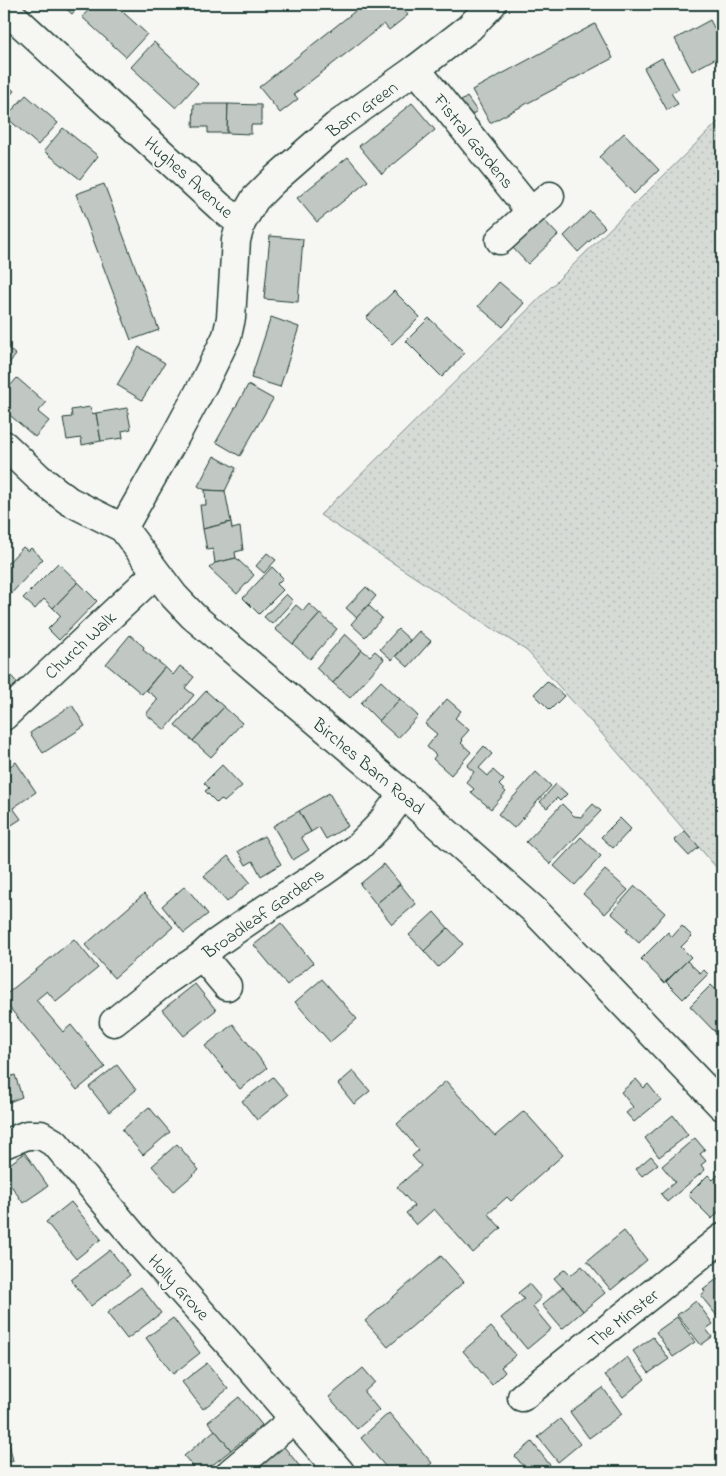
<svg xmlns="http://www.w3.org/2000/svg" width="726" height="1476" font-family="'Indie Flower',sans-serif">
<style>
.garden{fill:url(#garden-dots);stroke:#7a8c85}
.building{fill:#c1c8c3;stroke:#1f3d34}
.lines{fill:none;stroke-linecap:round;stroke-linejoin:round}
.minor-casing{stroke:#1f3d34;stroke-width:31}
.secondary-casing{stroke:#1f3d34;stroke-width:31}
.minor{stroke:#f6f6f2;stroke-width:28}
.secondary{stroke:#f6f6f2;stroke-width:28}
.labels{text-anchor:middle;stroke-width:4;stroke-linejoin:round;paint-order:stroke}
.street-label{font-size:18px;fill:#1f3d34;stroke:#f6f6f2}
</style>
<defs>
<pattern id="garden-dots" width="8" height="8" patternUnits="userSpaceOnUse" patternTransform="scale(1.25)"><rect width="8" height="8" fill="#d6dbd6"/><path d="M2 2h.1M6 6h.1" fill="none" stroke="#b7bdb8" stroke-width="1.8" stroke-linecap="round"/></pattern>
</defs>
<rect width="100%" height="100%" fill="#f6f6f2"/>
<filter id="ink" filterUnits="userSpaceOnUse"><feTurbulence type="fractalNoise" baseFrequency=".02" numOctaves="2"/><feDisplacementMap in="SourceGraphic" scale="10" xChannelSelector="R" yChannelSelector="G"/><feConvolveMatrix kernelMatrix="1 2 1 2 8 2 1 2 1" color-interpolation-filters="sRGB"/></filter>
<g filter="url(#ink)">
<!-- garden -->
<path class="garden" d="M722,118V874L602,734L527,651L320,515Z"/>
<!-- building -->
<g class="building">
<path d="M61,4H81L72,14Z"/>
<path d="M94,4H114L147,34L126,57L82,17Z"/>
<path d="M364,4H399L408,15L389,30L384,24L294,94L298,99L280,113L259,87Z"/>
<path d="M710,20L722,43V55L692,71L675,39Z"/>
<path d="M595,24L613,58L490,123L472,90Z"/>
<path d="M154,42L198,83L176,108L131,67Z"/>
<path d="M662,58L679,89L671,93L678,104L667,110L644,68Z"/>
<path d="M4,82L14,91L4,102Z"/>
<path d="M26,95L58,123L38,145L6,117Z"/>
<path d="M467,97L477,111L461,122L451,108Z"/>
<path d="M412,103L435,130L382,174L359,146Z"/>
<path d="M194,104H228L227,133H208V127H193Z"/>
<path d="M228,104L261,105V125H251V134L227,133Z"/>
<path d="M63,128L98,156L80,179L44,151Z"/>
<path d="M624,133L659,170L634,194L599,157Z"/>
<path d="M348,157L368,181L317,222L297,198Z"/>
<path d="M104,184L159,330L131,340L76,194Z"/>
<path d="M590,211L605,227L578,252L564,236Z"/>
<path d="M541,217L558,235L528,264L511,246Z"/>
<path d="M270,236L303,239L298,302L264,299Z"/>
<path d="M499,282L524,303L503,327L478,306Z"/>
<path d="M394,291L420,317L392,344L366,318Z"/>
<path d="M271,317L299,327L280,387L251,378Z"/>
<path d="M429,318L465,353L442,377L406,341Z"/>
<path d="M4,345L16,355L4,369Z"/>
<path d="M139,347L165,363L142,400L117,385Z"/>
<path d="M17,378L46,403L38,412L49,421L35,437L4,410V393Z"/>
<path d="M248,385L273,399L240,456L216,442Z"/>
<path d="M90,407L92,414L96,413L101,441L82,445L81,438L67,440L63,418L72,417L71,410Z"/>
<path d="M127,408L131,429L122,431L123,438L101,441L96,413Z"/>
<path d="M214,456L236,468L225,491L205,490L198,486Z"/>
<path d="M205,490L225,491L231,522L203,529L200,505H206Z"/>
<path d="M231,522L232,529L240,527L243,550L235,552L236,558L215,563L213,549L207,550L203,529Z"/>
<path d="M23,547L28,551L31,548L43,559L9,596L4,591V567Z"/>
<path d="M267,553L276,560L264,573L256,566Z"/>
<path d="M236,558L254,575L237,594L209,568L215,563Z"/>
<path d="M58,563L78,582L53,608L44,599L35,609L23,598Z"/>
<path d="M272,567L283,578L277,584L283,590L259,614L243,598Z"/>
<path d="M78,582L97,601L59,640L48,629L61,616L53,608Z"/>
<path d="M366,587L376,596L357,618L346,608Z"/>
<path d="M286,594L293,601L272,624L264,617Z"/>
<path d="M309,604L320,614L293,644L275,629L296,605L303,611Z"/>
<path d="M368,605L382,618L365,637L351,624Z"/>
<path d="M320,614L337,629L310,659L293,644Z"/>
<path d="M398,629L410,640L392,660L380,649Z"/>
<path d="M419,631L431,641L408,667L396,656Z"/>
<path d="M345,634L362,650L333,683L316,668Z"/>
<path d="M130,635L144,647L143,650L165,667L142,694L106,664Z"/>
<path d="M362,650L370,656L375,651L384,659L350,698L333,683Z"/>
<path d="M180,666L194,677L185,688L194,695L165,730L146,714L158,699L146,690L165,667L173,675Z"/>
<path d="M4,668L21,687L4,699Z"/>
<path d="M381,681L400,699L379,721L361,703Z"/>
<path d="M547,681L564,696L550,710L534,694Z"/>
<path d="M206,691L224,707L193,741L175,725Z"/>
<path d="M400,699L418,716L398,738L379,721Z"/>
<path d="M447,699L461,711L455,718L469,730L461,739L463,741L461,743L471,752L451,775L433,759L436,755L427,747L437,734L425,724Z"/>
<path d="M72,705L85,726L43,753L30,733Z"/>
<path d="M224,707L242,723L211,757L193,741Z"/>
<path d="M484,746L492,754L479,768L488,776L493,770L504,780L499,785L506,792L491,809L471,792L474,789L466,782L474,772L467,766Z"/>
<path d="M16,762L36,792L13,808L21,819L7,828L4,824V770Z"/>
<path d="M222,765L242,786L224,802L221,799L217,803L205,791L209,788L204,783Z"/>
<path d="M536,772L551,786L514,828L498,814Z"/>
<path d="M556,784L567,794L560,801L557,798L547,808L540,802Z"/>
<path d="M329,793L348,826L326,839L319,827L311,832L299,811Z"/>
<path d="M562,804L574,816L581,817L593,804L601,811L550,864L526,842Z"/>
<path d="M299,811L311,832L301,837L309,850L293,860L273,826Z"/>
<path d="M620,818L631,829L613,848L601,837Z"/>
<path d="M685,831L699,847L689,856L674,840Z"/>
<path d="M264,836L281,864L261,876L253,861L246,865L238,851Z"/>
<path d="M581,837L601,856L575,885L554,866Z"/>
<path d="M228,856L250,882L227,902L204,876Z"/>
<path d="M384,864L400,884L376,904L360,884Z"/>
<path d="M605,870L628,890L605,914L583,894Z"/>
<path d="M400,884L416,904L392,924L376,904Z"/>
<path d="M185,886L208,914L184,933L162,906Z"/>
<path d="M635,886L665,913L639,943L626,931L628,928L611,913Z"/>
<path d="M144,894L173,927L114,978L85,945Z"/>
<path d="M434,912L448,928L424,951L409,935Z"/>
<path d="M281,923L313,963L287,985L254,945Z"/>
<path d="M682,926L692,936L681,947L691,957L664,983L641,959L668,932L672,937Z"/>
<path d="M448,928L463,944L438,967L424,951Z"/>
<path d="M74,939L98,968L56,1002L47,991L36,1000L63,1032L71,1025L105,1067L77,1090L4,1001V996Z"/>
<path d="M687,961L700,973L704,970L708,974L683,999L666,982Z"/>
<path d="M322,979L357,1019L330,1042L295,1002Z"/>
<path d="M195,984L216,1010L184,1036L162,1010Z"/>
<path d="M711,985L722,996V1023L714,1031L690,1006Z"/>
<path d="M722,1023V1039L714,1031Z"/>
<path d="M233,1024L267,1068L240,1089L205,1046Z"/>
<path d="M117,1065L136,1090L109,1112L89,1087Z"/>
<path d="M353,1071L370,1091L354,1104L338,1084Z"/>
<path d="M15,1075L22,1097L4,1104V1079Z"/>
<path d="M273,1077L288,1095L257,1120L242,1101Z"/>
<path d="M636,1079L644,1088L648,1084L661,1100L634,1122L626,1113L633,1107L621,1092Z"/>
<path d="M446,1081L495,1136L524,1111L563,1155L511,1201L507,1197L488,1214L501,1228L473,1253L434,1209L416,1225L406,1213L414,1206L397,1187L421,1166L412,1156L419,1150L397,1124Z"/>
<path d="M149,1107L170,1132L143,1155L122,1130Z"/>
<path d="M673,1115L688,1135L659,1157L645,1138Z"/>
<path d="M695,1138L705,1150L700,1154L706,1161L701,1165L705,1170L667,1202L661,1194L675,1182L662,1166Z"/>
<path d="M177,1144L199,1170L174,1191L152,1166Z"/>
<path d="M25,1153L48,1186L23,1203L4,1175V1168Z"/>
<path d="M651,1156L658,1164L642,1176L636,1169Z"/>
<path d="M722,1171V1197L720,1199L722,1202V1208L712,1219L688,1195L708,1175L713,1180Z"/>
<path d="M71,1202L101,1239L76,1259L46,1222Z"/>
<path d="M624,1231L647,1260L611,1290L587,1261Z"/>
<path d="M110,1250L130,1275L91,1306L71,1280Z"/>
<path d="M441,1256L464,1282L388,1347L365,1321Z"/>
<path d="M582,1266L605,1293L583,1311L554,1278L565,1269L571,1275Z"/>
<path d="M722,1275V1322L701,1296L705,1291L703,1290Z"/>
<path d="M529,1284L541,1298L532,1306L551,1329L527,1349L501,1318L524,1299L518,1293Z"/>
<path d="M141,1287L161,1313L127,1339L107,1313Z"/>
<path d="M563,1287L583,1311L562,1329L542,1305Z"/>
<path d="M696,1301L713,1324L706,1329L712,1337L701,1345L677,1315Z"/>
<path d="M677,1317L695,1342L673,1357L656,1332Z"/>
<path d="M173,1318L200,1353L173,1374L146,1338Z"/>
<path d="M491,1327L516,1355L501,1367L505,1372L492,1385L463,1351Z"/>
<path d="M653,1337L669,1359L649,1373L633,1351Z"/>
<path d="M627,1357L645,1379L623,1397L605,1375Z"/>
<path d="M207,1363L228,1389L203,1409L182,1382Z"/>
<path d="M363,1368L375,1382L364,1392L379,1410L357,1429L329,1397Z"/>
<path d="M603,1388L622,1414L589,1438L570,1412Z"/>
<path d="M239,1397L262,1425L231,1450L208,1422Z"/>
<path d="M389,1413L432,1463L421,1472H390L361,1438Z"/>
<path d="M560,1419L580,1444L558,1462L538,1437Z"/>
<path d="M4,1421L13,1461L4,1463Z"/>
<path d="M215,1430L231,1450L204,1472H198L184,1456Z"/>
<path d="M532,1442L553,1469L549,1472H528L515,1456Z"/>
<path d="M281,1443L301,1468L296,1472H244Z"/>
</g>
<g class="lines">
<defs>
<g id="minor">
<path d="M4,8L220,207L241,223"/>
<path d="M416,69L531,212L550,196"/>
<path d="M500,240L531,212"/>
<path d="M123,528L176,435L203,385L227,336L231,318L236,240L241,223L255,199L273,181L336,126L416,69L469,28L492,4"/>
<path d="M4,716L156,573"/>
<path d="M202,956L227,986"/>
<path d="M114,1022L164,982L202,956L215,944L267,908L320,874L358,847L379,826L403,794"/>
<path d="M4,1144L27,1135H41L56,1144L140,1244L232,1347L340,1472"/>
<path d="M522,1397L722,1238"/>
<path d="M231,1472L294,1419"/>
</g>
<path id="secondary" d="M4,445L39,478L69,501L123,528L174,596L193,616L403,794L534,910L722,1106"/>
</defs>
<!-- minor casing -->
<use href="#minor" class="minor-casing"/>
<!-- secondary casing -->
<use href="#secondary" class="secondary-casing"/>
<!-- minor -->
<use href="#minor" class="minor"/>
<!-- secondary -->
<use href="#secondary" class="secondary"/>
</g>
</g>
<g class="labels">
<!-- street labels -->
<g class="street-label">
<text transform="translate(362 109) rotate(-36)" y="6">Barn Green</text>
<text transform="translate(474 141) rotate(51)" y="6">Fistral Gardens</text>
<text transform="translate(189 177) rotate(42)" y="6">Hughes Avenue</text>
<text transform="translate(80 645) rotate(-43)" y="6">Church Walk</text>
<text transform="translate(369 766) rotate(40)" y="6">Birches Barn Road</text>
<text transform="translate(263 913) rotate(-35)" y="6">Broadleaf Gardens</text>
<text transform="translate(179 1287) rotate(48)" y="6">Holly Grove</text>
<text transform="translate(623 1318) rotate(-38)" y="6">The Minster</text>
</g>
</g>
<!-- margin -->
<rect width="726" height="1476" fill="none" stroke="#f6f6f2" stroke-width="20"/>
<rect x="10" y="10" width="706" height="1456" fill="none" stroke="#1f3d34" stroke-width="2" filter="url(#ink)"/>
</svg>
